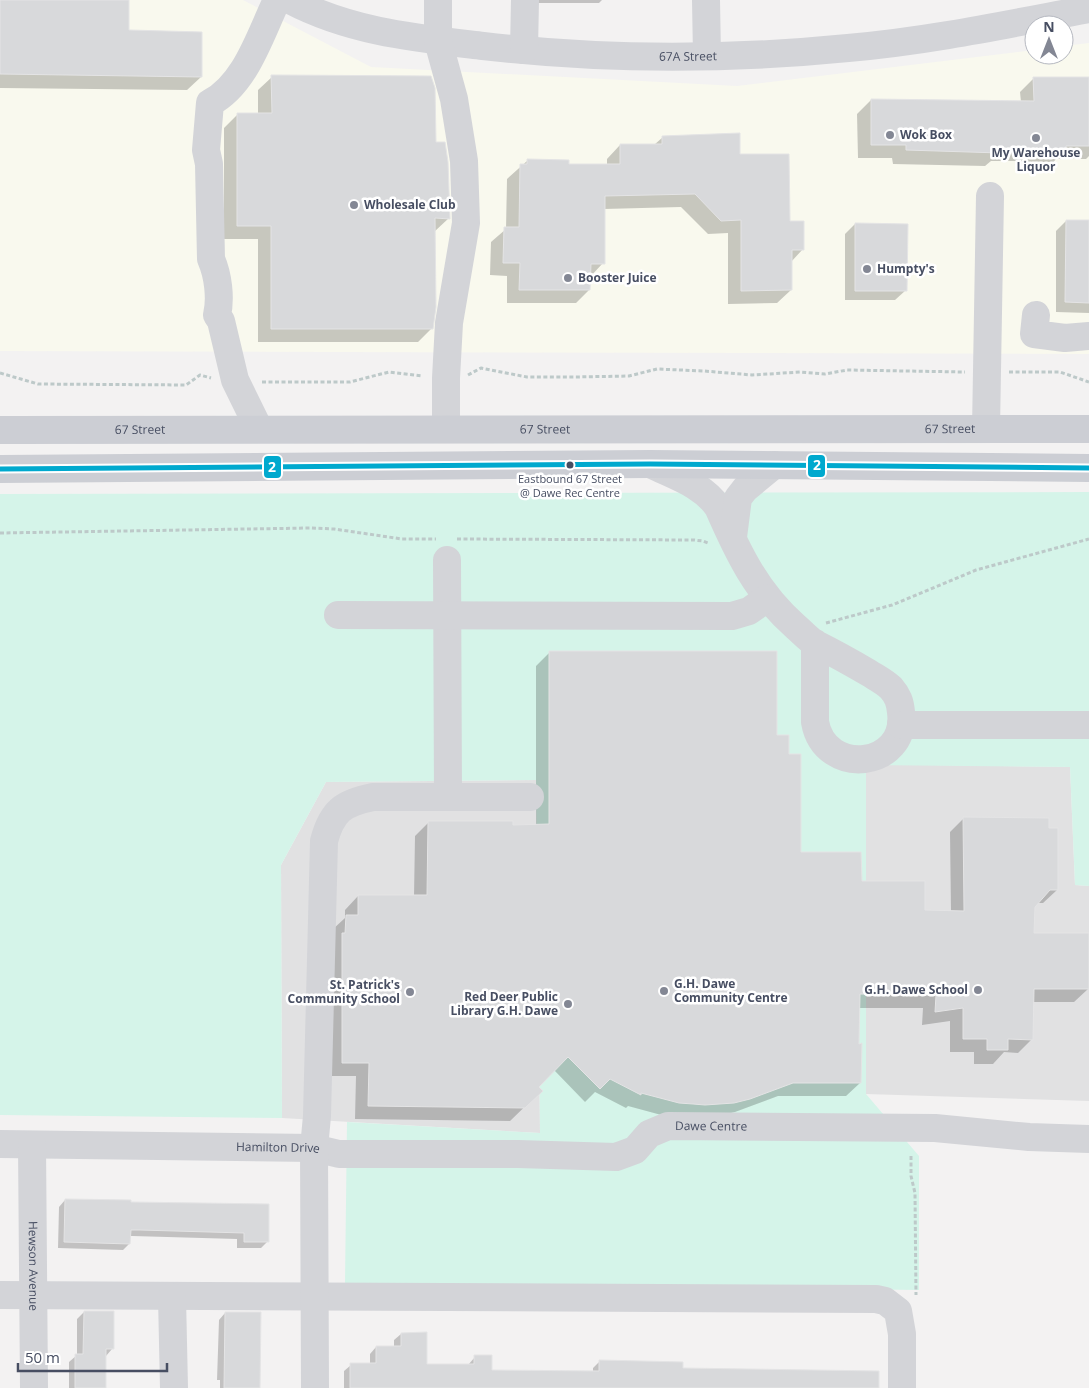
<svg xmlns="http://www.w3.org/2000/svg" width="1089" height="1388" font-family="'Open Sans',sans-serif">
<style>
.commercial{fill:#f9f9ee}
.education{fill:#e1e1e2}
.green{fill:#d5f4e9}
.shadow{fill:#0003}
.building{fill:#d8d9db;stroke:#e4e4e5}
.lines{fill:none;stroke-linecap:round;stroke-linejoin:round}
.path{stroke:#bdc9c9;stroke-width:3;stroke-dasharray:4 2.5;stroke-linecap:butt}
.minor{stroke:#d3d4d8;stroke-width:28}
.major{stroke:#ccced4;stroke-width:28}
.bus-1-casing{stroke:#fff;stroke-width:9}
.bus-1{stroke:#00a9ce;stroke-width:5}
.poi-dot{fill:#838794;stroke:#fff;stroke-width:2}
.bus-dot{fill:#474e62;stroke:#fff;stroke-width:2}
.labels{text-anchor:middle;stroke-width:5;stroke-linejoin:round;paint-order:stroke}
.bus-label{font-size:11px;fill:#474e62;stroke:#fff}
.street-label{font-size:12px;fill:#474e62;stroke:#fff}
.poi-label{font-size:12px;font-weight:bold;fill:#474e62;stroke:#fff;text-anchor:start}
.line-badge{stroke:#fff;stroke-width:2}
.badge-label{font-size:14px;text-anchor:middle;font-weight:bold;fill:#fff}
</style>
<rect width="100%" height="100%" fill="#f3f2f2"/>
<!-- commercial -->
<path class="commercial" d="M0,0H243L371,67L737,86L1034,50V55H1064V46L1089,43V354L0,351Z"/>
<!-- education -->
<g class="education">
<path d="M866,764L1070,767L1075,885L1089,886V1101L866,1094Z"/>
<path d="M536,780L540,1133L282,1118L281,865L326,782Z"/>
</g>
<!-- green -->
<path class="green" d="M1089,492V886L1075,885L1070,767L866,765V1094L919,1156V1290L345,1283L347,1122L540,1133L536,780L326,782L281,865L282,1118L0,1115V494Z"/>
<!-- shadow -->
<g class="shadow">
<path d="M0,0H127L128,31L201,77L187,90L0,88Z"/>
<path d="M537,0H602L599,3H537Z"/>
<path d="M272,77L435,143L449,218L434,232L432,328L418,342H258V239H224V128L238,114H258V90Z"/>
<path d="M1034,78H1089V156L1086,159H1056L1051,165L1021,166V161H991L985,166L893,164L892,158H858L857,114L871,100L1021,102L1020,92Z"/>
<path d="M663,137L739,156L789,222L803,249L791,262V290L777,303L728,304V233L708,234L681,207L604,209L603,263L590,277L589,290L576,303H507V276L490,275L491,242L506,229L507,179L527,161L567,166H607V159L620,145H654Z"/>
<path d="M1066,221H1089V313L1056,312V231Z"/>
<path d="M855,224L906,290L895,300H845V234Z"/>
<path d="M550,652L776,736L788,755L800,853L924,912H951L950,832L964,818L1048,829L1057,890L1043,903H1037L1033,907V934H1089L1088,989L1074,1002H1032V1039L1018,1053L1004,1052L993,1064H974V1052H950V1021L922,1025L923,1008H859L858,1045L860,1083L846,1096H778L735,1112L719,1116H665L628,1106L626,1108L595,1092L585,1102L554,1070L537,1087L541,1091L510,1121L355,1119L356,1076H328L332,930L345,918V910L358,896L414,897L415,836L429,822L536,826V666Z"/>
<path d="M65,1200L129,1203L268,1205V1241L261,1248H237V1239L132,1236H129V1244L123,1250L58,1248L59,1207Z"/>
<path d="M84,1312L112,1349L106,1356L104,1388H69V1362L77,1355V1319Z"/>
<path d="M225,1313L259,1388H220V1380H217L219,1320Z"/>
<path d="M401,1334L426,1365H468L475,1357L491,1371L593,1372V1368L600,1361L878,1388H344V1371L351,1365H370V1354L376,1347H394V1340Z"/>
</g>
<!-- building -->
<g class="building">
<path d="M0,0H129V30L202,32V77L0,74Z"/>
<path d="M271,75L431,76L435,88L436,142H445L448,162L450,219L435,218L436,307L433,329H271V226H237V113H272Z"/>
<path d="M1033,77H1089V146H1066V152L1035,153L1034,148H1000V153L906,150V145H871V99L1034,101Z"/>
<path d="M740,133V154H789L790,221H804V250H792V290L741,291V220L721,221L695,194L605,196V264H591L590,290H519L520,263H503L504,227H519L520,164H527V159L569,160V164H620V144H662V136Z"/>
<path d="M1066,220H1089V303L1065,302Z"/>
<path d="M855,223L908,224L907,291H855Z"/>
<path d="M549,651H777V735H789V754H801V852H861L862,881H925V910L964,911L963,817L1049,818V828H1058V890H1050L1035,907L1034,933H1089V989H1034L1033,1040L1008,1039V1050H987V1039H963V1008L935,1012L936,995L860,994L859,1044L862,1043L861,1083H793L750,1099L734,1103L705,1105L693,1104L679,1103L641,1093V1095L610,1079L600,1089L568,1057L539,1087L543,1091L525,1108L368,1106L369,1063H342V933H345L346,915H358V895H427L428,821H513V825L549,824Z"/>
<path d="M65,1199L131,1200V1202L269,1204V1242H244V1233L140,1230H131L130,1244L64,1242Z"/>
<path d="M84,1311H114V1349H106V1388H75V1354H83Z"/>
<path d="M225,1312H261L260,1388H224Z"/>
<path d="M427,1332V1364H474V1355H492V1370L599,1371V1360L683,1362V1368L879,1371V1388H350V1363H376V1346H401V1333Z"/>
</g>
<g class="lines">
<!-- path -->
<g class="path">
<path d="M1009,372H1060L1089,382"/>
<path d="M0,373L38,384L186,385L200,375L211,378"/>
<path d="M468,375L481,368L527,377H575L629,376L657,369L704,371L752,375L800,372L825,374L847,370L965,372"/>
<path d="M262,382H350L389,372L422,376"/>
<path d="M0,533L310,528L334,529L402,539H436"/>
<path d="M457,539L694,540L703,541L708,543"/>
<path d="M826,623L892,605L976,570L1089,539"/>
<path d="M911,1156V1176L915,1193L916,1295"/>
</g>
<!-- minor -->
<g class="minor">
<path id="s1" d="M290,0C351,32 416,38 483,46C604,60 727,60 848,48C929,41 1009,24 1089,9"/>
<path d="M438,0V41L454,99L464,161L466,223L449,323L446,378V429"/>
<path d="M706,0L707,56"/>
<path d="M524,50L525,0"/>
<path d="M1036,315L1034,334L1065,338L1089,336"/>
<path d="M259,429L235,380L221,321L217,315C221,298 218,275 211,259L209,164L206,150L210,103C246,84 260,35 277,0"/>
<path d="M986,429L990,196"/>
<path d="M650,464C674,476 702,484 718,507C738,553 757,593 796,627C802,632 809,640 816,644C834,653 852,663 869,673C877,678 885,682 891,688C898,696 900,702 901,712C908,768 825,778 815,722V643"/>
<path d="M733,537L738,498L745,489L774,465"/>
<path d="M447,560L448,797"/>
<path d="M338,615L732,616L749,611L767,598"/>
<path d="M901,725H1089"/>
<path id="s2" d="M0,1144L314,1148L339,1154H518L616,1157L635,1150L649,1134L668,1126L935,1128L1029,1137L1089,1139"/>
<path id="s3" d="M32,1145L34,1388"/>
<path d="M0,1295L876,1299L885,1301L898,1311L902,1334V1388"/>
<path d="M172,1297L174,1388"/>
<path d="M315,1388L314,1148L317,1116L324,841C332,811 343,803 373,797H530"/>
</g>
<!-- major -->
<g class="major">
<path id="s4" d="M0,430L1089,429"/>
<path d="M0,469L650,464L1089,468"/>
</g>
<defs>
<path id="bus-1" d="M0,469L650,464L1089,468"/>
</defs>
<!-- bus-1 casing -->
<use href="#bus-1" class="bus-1-casing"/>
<!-- bus-1 -->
<use href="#bus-1" class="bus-1"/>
</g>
<!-- markers -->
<g class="poi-dot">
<circle cx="890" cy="135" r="5"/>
<circle cx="1036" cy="138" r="5"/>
<circle cx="354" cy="205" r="5"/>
<circle cx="867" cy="269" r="5"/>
<circle cx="568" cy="278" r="5"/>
<circle cx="978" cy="990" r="5"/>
<circle cx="664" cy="991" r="5"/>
<circle cx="410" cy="992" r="5"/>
<circle cx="568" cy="1004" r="5"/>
</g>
<circle class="bus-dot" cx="570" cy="465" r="4.5"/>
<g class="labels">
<!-- bus labels -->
<g class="bus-label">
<text x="570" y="483">Eastbound 67 Street<tspan x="570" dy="14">@ Dawe Rec Centre</tspan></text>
</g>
<!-- street labels -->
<g class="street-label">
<text dy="4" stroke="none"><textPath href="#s1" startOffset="405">67A Street</textPath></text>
<text dy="4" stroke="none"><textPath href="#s4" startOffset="545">67 Street</textPath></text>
<text dy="4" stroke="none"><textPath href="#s4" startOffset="950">67 Street</textPath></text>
<text dy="4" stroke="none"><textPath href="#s4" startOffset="140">67 Street</textPath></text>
<text dy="4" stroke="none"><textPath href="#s2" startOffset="722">Dawe Centre</textPath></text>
<text dy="4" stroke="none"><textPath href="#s2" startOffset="278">Hamilton Drive</textPath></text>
<text dy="4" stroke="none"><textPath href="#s3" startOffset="121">Hewson Avenue</textPath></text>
</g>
<!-- poi labels -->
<g class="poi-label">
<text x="900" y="139">Wok Box</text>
<text x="1036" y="157" text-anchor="middle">My Warehouse<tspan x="1036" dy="14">Liquor</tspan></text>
<text x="364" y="209">Wholesale Club</text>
<text x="877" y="273">Humpty's</text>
<text x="578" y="282">Booster Juice</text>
<text x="674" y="988">G.H. Dawe<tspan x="674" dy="14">Community Centre</tspan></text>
<text x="400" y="989" text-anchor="end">St. Patrick's<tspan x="400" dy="14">Community School</tspan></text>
<text x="968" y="994" text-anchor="end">G.H. Dawe School</text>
<text x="558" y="1001" text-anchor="end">Red Deer Public<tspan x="558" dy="14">Library G.H. Dawe</tspan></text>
</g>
</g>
<g class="line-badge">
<rect x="807" y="454" width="19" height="24" rx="5" fill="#00a9ce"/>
<rect x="263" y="455" width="19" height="24" rx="5" fill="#00a9ce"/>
</g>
<g class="badge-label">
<text x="817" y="470">2</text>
<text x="272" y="472">2</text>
</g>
<!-- north arrow -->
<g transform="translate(1049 40)"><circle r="24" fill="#ffffff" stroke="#b5b8c0"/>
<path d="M0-4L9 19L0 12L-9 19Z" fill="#838794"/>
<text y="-8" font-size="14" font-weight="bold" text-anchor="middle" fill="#474e62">N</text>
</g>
<!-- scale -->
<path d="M18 1363v8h149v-8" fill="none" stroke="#474e62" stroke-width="2.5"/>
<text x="25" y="1363" font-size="15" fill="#474e62" stroke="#ffffff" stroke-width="4" paint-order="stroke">50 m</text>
</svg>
